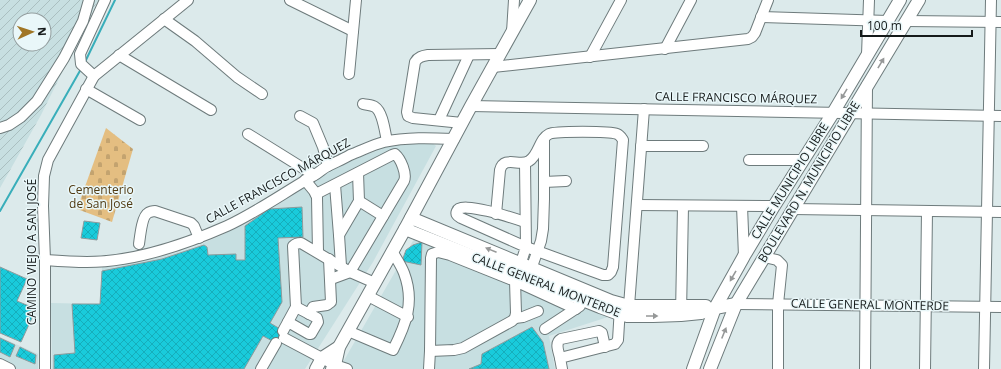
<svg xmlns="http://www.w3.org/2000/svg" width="1001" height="369" font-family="'Open Sans',sans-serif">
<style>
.built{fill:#c7dfe1}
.industrial{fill:url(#industrial-furrows);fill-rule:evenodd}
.cemetery{fill:url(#cemetery-stones)}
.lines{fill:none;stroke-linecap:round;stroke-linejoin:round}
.stream{stroke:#39aeba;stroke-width:2}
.building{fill:url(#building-cross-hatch);stroke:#8e9b9c}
.minor-casing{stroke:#6e7b7c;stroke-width:12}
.major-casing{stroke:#6e7b7c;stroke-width:14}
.minor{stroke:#fff;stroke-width:10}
.major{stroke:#fff;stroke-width:12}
.oneway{fill:#969898}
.labels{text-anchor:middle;stroke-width:3;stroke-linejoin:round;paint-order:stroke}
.street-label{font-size:12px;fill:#151a1a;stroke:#e9f7f9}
.park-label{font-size:12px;fill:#513b13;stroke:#e9f7f9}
</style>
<defs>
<pattern id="industrial-furrows" width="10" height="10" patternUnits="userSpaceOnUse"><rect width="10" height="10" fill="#c7dfe1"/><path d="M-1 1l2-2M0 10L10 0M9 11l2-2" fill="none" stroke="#aabfc0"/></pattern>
<pattern id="cemetery-stones" width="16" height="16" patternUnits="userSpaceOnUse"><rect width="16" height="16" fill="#e4be81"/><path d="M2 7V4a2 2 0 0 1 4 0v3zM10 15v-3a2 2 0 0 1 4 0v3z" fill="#c3a36f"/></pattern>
<pattern id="building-cross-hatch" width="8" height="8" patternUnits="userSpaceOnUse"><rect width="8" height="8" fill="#19cbdb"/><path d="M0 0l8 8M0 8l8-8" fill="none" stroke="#16aebb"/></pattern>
</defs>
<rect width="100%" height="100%" fill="#dceaeb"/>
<!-- built -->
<g class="built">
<path d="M401,142L432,143L436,146L373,262L305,369H52L51,303L100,304L102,267L156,258L192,248L222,235L256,214L330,171L350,161L389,146Z"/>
<path d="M414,239L608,317L549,336L555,369H339Z"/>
<path d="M0,337L38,354V369H0Z"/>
</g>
<!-- industrial -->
<path class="industrial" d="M0,0H98L41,115L0,188ZM20,20H44V44H20Z"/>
<!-- cemetery -->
<path class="cemetery" d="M106,128L133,149L112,222L77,209Z"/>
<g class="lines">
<!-- stream -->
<g class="stream">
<path d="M85,62L115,0"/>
<path d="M0,211L81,69"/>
</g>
</g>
<!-- building -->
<g class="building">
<path d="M302,207L303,237L278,238L282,302L270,323L287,333L280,345L263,336L244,369H54V355L75,353L72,304H100L102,271L162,259L204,245L207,247L208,255L236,254V260H245V226L269,209Z"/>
<path d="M84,221L100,223L97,240L81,238Z"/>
<path d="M422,242L421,265L402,261L406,250L413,245Z"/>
<path d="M0,267L27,279L17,301L36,309L21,342L0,333Z"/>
<path d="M532,327L543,342L549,369H469L481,364L482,354Z"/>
<path d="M0,338L15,345L10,357L0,352Z"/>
<path d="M20,347L36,355L35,364L16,356Z"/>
</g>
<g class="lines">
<defs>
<g id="minor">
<path d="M290,0L353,31"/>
<path d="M761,17L888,21"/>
<path d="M164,19L195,41L237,77L262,94"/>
<path d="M906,21L1001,22"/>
<path d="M512,32L514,0"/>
<path d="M665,49L691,0"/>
<path d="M119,55L211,110"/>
<path d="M867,55L869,0"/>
<path d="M590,57L621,0"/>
<path d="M493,67L748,39L752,37L755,33L768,0"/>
<path d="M349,74L356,0"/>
<path d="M94,76L81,64L80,54L105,0"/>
<path d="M86,89L140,120"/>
<path d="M363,104C367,105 372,105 375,107C383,112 385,133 387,141"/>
<path d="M471,106L1001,116"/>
<path d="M300,116L313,123L323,147L328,166"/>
<path d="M439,120L469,55"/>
<path d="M462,123L413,118L408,116L407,112L415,62C418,57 422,56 428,55L500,54"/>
<path d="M0,128L9,125L21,117L37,101L64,58L83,21L89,0"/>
<path d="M248,134L314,175"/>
<path d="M641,146H703"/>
<path d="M749,160H803"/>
<path d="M305,180L314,191L317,197L318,252"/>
<path d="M544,182L566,181"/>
<path d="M335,185L339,235L341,266"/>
<path d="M316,194L392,155L395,154C401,159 407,174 404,181L350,272L331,279"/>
<path d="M359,201L383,216"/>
<path d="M637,205L774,206"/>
<path d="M742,206L744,256"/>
<path d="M793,209L1001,212"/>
<path d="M496,214L500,170C504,155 520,167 529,161C539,155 539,139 549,134C555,131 610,131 617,134C620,135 621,137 623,140L613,267L611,272L608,275H603L526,247L525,163"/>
<path d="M525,222C516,219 460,200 457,211C455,215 458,216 461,218L526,247L515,281L516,313L515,318L512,321L463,348L454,350L430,351L431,258L432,254L438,252L450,255L515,281L576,309"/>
<path d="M339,235L359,201L358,173"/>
<path d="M139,244C140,237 142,216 148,213C149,212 153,211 155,211L191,223L194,226L199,238"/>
<path d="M764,257L777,260L782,265L778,304V369"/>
<path d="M45,260C59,261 73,262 87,262C135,262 184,245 227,226C257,212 285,192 313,176C319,173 323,168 328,166C336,162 343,159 350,155C361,151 372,145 384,142C406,137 431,138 454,139"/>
<path d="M529,275L541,241L543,229L544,199V139"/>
<path d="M368,296L408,317"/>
<path d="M736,304L1001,307"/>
<path d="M627,313L629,306L644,109"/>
<path d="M309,314L313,307L327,305L331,302L329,259"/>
<path d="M681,314L683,206"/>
<path d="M515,318L523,317L538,311"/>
<path d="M288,322L309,334H311L318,322L317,318L296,307"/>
<path d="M545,329L580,306"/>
<path d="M283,331L296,307L293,246C296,243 298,243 301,243L350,272L375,283"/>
<path d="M348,331L393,350C406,324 415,302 404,273C401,265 396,258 392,251"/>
<path d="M284,338L335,365L347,369"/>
<path d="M560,358C559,352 554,343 561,339L599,331L602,333L605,347"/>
<path d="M0,364L10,369"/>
<path d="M45,369V260L43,206L44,176L48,160L94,76L188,0"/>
<path d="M261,369L276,343"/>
<path d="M429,369L430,351"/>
<path d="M562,369L560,358L615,344L618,340L620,307"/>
<path d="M865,369L867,85"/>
<path d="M925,369L927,211"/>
<path d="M984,369L991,0"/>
</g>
<g id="major">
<path d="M411,218L611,301L629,306H706"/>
<path d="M405,229L528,278L600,307L619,314L627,316H653L681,315L701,313L715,308L736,304"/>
<path d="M316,369L322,358L339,347"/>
<path d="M332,369L335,365L339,347L405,229L471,106L530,0"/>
<path d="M693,369L715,308L744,256L774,206L833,113L900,0"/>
<path d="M710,369L736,304L919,0"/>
</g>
</defs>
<!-- minor casing -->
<use href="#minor" class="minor-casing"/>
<!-- major casing -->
<use href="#major" class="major-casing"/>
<!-- minor -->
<use href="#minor" class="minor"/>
<!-- major -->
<use href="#major" class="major"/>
</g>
<!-- one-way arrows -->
<defs><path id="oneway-solid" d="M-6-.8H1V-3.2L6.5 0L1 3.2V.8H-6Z"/></defs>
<g class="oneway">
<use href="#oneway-solid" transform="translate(881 63) rotate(-59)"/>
<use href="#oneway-solid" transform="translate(844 94) rotate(121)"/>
<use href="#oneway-solid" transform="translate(491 250) rotate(-158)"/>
<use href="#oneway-solid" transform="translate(733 276) rotate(120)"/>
<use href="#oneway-solid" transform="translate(652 316)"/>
<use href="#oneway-solid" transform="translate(724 333) rotate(-68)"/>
</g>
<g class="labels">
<!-- street labels -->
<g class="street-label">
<text transform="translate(736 98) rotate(1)" y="4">CALLE FRANCISCO MÁRQUEZ</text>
<text transform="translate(278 181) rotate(-29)" y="4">CALLE FRANCISCO MÁRQUEZ</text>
<text transform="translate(790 181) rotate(-58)" y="4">CALLE MUNICIPIO LIBRE</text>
<text transform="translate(809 182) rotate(-59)" y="4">BOULEVARD N. MUNICIPIO LIBRE</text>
<text transform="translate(32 252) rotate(-90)" y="4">CAMINO VIEJO A SAN JOSÉ</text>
<text transform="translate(546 285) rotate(21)" y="4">CALLE GENERAL MONTERDE</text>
<text transform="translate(870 305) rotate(1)" y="4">CALLE GENERAL MONTERDE</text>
</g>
<!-- park labels -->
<g class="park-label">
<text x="101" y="194">Cementerio<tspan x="101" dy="14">de San José</tspan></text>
</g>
</g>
<!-- north arrow -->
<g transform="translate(32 32) rotate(87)"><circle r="19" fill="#e9f7f9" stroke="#949fa0"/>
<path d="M0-3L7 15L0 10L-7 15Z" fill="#a07625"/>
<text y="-6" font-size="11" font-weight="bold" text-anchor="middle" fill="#151a1a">N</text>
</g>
<!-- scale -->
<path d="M861 30v6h111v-6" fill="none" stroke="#151a1a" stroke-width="2"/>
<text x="867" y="30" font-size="12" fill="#151a1a" stroke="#e9f7f9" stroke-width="3" paint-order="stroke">100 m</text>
</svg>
